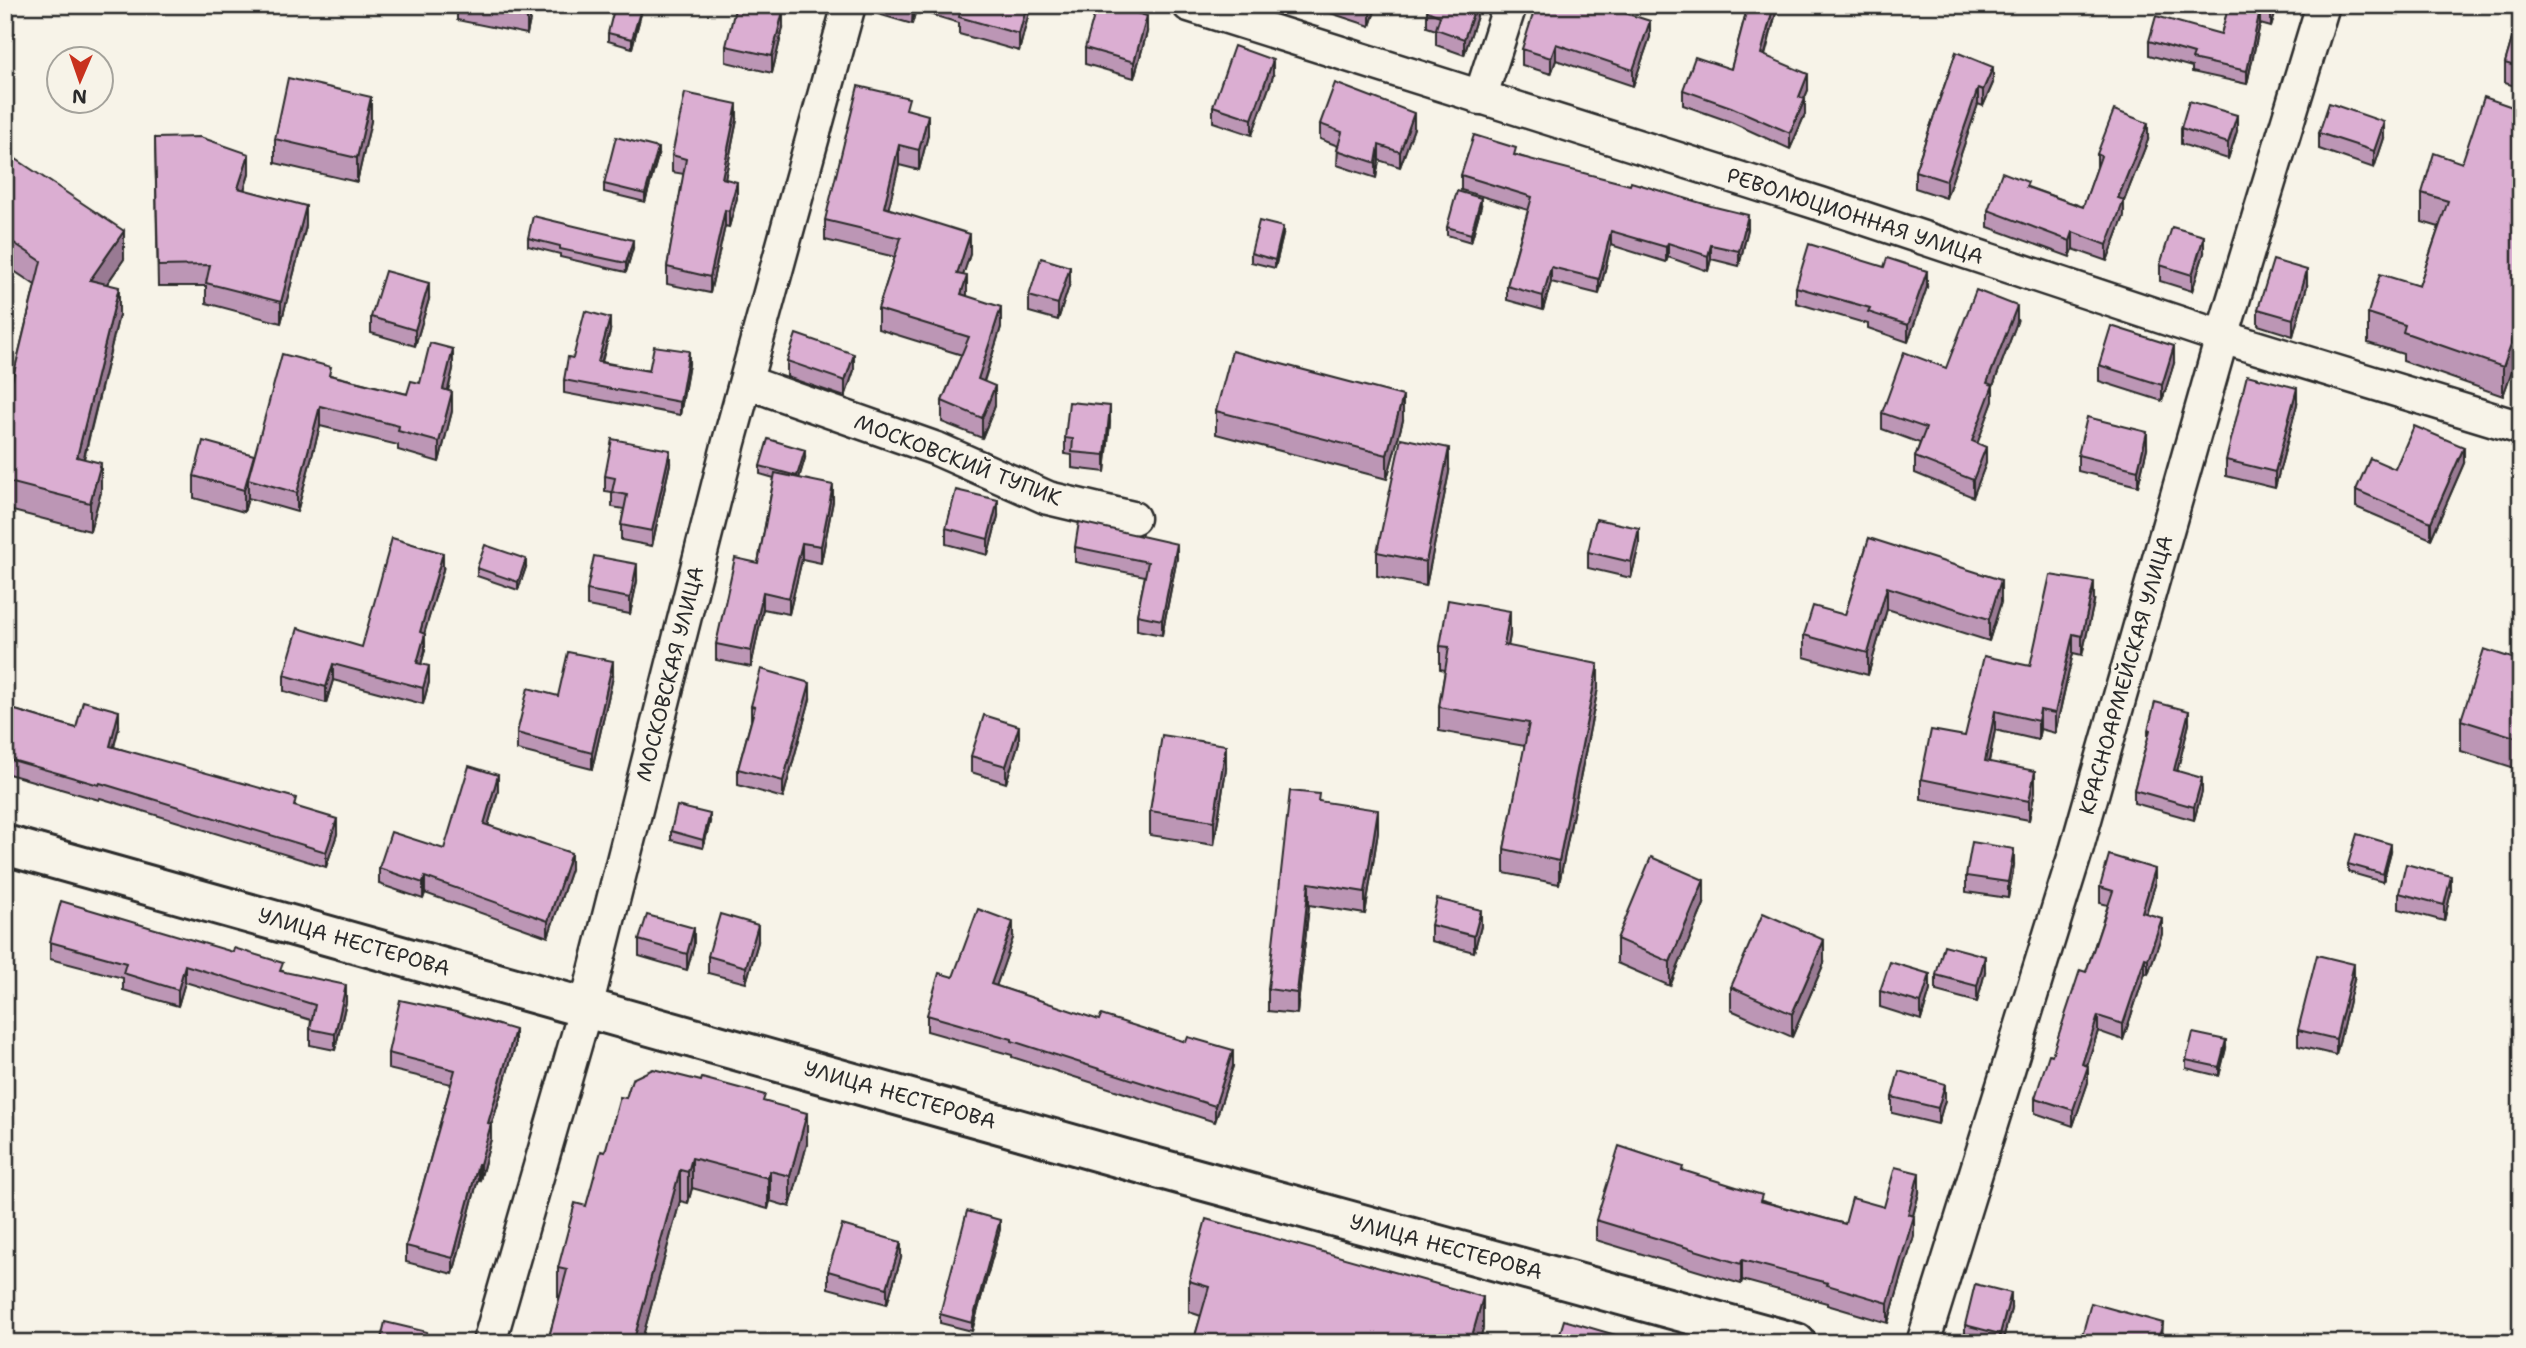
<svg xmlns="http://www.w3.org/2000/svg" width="2526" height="1348" font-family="'Shantell Sans',sans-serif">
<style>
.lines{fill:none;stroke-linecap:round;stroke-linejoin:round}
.minor-casing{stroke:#2b2b2b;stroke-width:37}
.secondary-casing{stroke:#2b2b2b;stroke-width:44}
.minor{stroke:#f7f3e8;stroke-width:32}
.secondary{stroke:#f7f3e8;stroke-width:38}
.wall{fill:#bc96b5;stroke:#2b2b2b;stroke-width:2}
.shaded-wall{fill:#997a93;stroke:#2b2b2b;stroke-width:2}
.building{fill:#dbaed2;stroke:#2b2b2b;stroke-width:2}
.labels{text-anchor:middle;stroke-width:6;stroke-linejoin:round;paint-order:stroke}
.street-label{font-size:21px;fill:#2b2b2b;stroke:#f7f3e8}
</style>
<rect width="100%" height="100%" fill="#f7f3e8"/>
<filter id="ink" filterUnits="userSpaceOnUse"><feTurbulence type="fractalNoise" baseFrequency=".0143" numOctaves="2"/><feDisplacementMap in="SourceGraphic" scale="14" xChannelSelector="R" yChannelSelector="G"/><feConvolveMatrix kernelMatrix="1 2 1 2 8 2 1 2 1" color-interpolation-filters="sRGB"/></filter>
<g filter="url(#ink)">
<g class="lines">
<defs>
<g id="minor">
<path d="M1189,5L1821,204L2222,337L2521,428"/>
<path d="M1480,98L1510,5"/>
<path d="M746,382L937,449L1048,498L1133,518"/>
<path d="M489,1343L586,1007L729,442L849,5"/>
<path d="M1923,1343L2076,851L2222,337L2323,5"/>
</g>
<path id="secondary" d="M5,845L1128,1160L1796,1343"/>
</defs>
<!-- minor casing -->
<use href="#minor" class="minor-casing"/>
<!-- secondary casing -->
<use href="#secondary" class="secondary-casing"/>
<!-- minor -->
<use href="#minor" class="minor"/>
<!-- secondary -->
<use href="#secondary" class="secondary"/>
</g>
<!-- wall -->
<g class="wall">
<path d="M457,5H533L527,34L457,20Z"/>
<path d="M642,5V10L632,48L608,41V33Z"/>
<path d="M878,5H1031L1019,51L959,34V23L916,10L912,24L878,14Z"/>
<path d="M1306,5H1377L1370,26Z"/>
<path d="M1477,5V16L1464,55L1436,45V30L1427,27V11Z"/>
<path d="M1748,5H1778L1765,56L1808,90L1804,99L1805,114L1790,149L1731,122L1683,105V90L1731,69Z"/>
<path d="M2229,5H2278L2271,27L2260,24L2247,84L2192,72V67L2149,55V41L2221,34Z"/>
<path d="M2521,8V88L2505,83V63Z"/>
<path d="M1546,12L1650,37L1633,86L1556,60L1551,74L1522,65V49Z"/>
<path d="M783,28L772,73L726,62V46Z"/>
<path d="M1147,32L1134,78L1085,64V48Z"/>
<path d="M1956,52L1993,83L1983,106L1978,104L1946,198L1915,188V171Z"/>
<path d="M1273,76L1252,135L1213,122V106Z"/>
<path d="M909,110L928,135L919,170L899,165L888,209L970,254L963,275L967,296L1001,327L984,382L995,406L982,438L942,422V401L962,355L878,329V309L895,257L825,240V220Z"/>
<path d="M2521,110V345L2503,396L2403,361V354L2368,343V313L2419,286L2439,227L2422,222V193L2462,163Z"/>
<path d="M737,120L725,179L737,198L729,227L725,226L710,293L667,284V267L684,174L672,172V155Z"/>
<path d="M371,121L357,182L275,163V139Z"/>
<path d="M1320,124L1414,128L1400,167L1379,160L1376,178L1337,165L1338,146L1320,139Z"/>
<path d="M2181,128L2237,131L2228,159L2181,144Z"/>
<path d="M2319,133L2384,138L2374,168L2319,149Z"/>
<path d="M155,138L249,174L244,190L306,226L281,323L206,303V286H158Z"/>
<path d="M2148,140L2124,201V216L2107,261L2073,249L2070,257L1988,227V210L2028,187L2083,207L2097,168V154Z"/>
<path d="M5,155L124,259L107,284L119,315L84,459L101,492L90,531L5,509V401L7,402L35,285L5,265Z"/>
<path d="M1516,155L1748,229L1739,266L1711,259L1708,271L1668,257L1666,262L1611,245L1599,294L1551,282L1543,310L1507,300V286L1528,210L1461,190V175Z"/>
<path d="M658,156L645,202L604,192V184Z"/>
<path d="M1481,206L1471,242L1447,235V227Z"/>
<path d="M1283,235L1275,268L1251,262V253Z"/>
<path d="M528,238L633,248L626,272L560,257V254L528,246Z"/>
<path d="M2204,253L2192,291L2160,281V265Z"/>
<path d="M1070,283L1058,320L1029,312V296Z"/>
<path d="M2307,286L2293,336L2258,325V309Z"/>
<path d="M1796,287H1927L1908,342L1868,328V324L1796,303Z"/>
<path d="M429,299L415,346L371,333V317Z"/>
<path d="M2017,322L1993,386V401L1977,443L1986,463L1973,497L1915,473V457L1920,443L1882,429V413L1946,368Z"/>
<path d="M610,331L602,362L649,371L689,364L680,415L564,393V380L573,358Z"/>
<path d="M787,361L854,370L845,397L787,377Z"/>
<path d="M2174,363L2162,401L2099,381V365Z"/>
<path d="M453,369L448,391L452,411L439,462L398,450V445L320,426L297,512L248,498L244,512L194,498V476L254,458L331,375L407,394L420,383Z"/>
<path d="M2297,404L2275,488L2226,476V460Z"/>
<path d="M1216,411L1403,420L1387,479L1216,434Z"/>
<path d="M1110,423L1105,472L1072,468V455L1065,454V438Z"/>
<path d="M2147,448L2138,486L2078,471V455Z"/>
<path d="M805,458L799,478L833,501L821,563L802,559L789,614L763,609L751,667L716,660V644L758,563L774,478L760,474V466Z"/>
<path d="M2464,463L2431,539L2356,507V490L2395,469Z"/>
<path d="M670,464L652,546L621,540V525L624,509L612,507V492L605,491V476Z"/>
<path d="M1449,472L1426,586L1377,576V552Z"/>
<path d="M2521,499V529L2516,527V511Z"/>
<path d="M998,516L988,555L946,544V528Z"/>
<path d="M1869,538L2001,602L1989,641L1887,609L1868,675L1804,657V635L1845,615Z"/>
<path d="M1639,545L1631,578L1588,568V552Z"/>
<path d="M1075,547L1177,558L1162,635L1137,630V615L1145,576L1075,562Z"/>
<path d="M526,567L518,590L477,576V568Z"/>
<path d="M443,570L424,633L425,650L421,664L429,682L423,704L333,680L326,703L284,691V675L362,647Z"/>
<path d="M637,581L630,614L587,606V590Z"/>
<path d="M2094,602L2082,655L2073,653L2055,733L2040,729L2038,740L1995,730L1989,762L2035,791L2029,820L1921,799V779L1965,736L2030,666Z"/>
<path d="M1510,635L1508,646L1598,688L1559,884L1504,873V849L1525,746L1439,731V707L1445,670L1440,669V646Z"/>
<path d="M2521,661V770L2461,751V720Z"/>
<path d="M613,677L592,769L517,750V733L558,696Z"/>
<path d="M810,699L783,798L738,785V769L751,721V706Z"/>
<path d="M5,707L76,728L119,726L114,747L296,806L337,834L326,867L100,798L99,800L5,773Z"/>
<path d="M2189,724L2177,771L2202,792L2194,820L2134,803V790L2148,739V730Z"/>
<path d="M1019,742L1006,783L971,772V756Z"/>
<path d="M1226,769L1214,845L1150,835V811Z"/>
<path d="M498,791L488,825L571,869L548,937L425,893L423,899L379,884V868L444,849Z"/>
<path d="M1319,801L1378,832L1365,914L1309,905L1297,1014L1268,1011V989Z"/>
<path d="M710,822L703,848L671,840V831Z"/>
<path d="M2391,852L2383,882L2348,872V864Z"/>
<path d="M2014,865L2008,898L1966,892V876Z"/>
<path d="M2155,885L2146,913L2162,934L2148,974L2145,973L2123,1040L2098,1031L2087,1066L2088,1082L2073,1126L2035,1113V1098L2086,972L2108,905L2100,903V887Z"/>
<path d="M2451,892L2444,921L2399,909V893Z"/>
<path d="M1704,904L1670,986L1617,963V939Z"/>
<path d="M1431,925L1481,926L1474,952L1431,941Z"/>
<path d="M1013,938L996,986L1233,1066L1215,1122L1012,1057V1055L927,1031V1015L953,977Z"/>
<path d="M639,940L694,945L687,970L639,956Z"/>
<path d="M50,942L283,971L346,1002L335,1050L310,1045V1029L311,1020L185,982L178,1006L123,990V978L50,959Z"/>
<path d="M758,942L746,983L708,973V956Z"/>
<path d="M1824,963L1792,1037L1731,1010V987Z"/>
<path d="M1985,972L1977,1002L1936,991V975Z"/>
<path d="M2354,980L2336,1055L2298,1046V1030Z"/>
<path d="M1930,990L1921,1020L1880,1007V991Z"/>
<path d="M515,1046L491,1127V1139L480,1180L478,1179L453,1274L406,1262V1246L451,1084L388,1069V1053Z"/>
<path d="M2226,1048L2219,1076L2186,1068V1060Z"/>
<path d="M1892,1097L1945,1100L1938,1124L1892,1113Z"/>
<path d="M626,1098L765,1102L807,1144L790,1207L770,1201L768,1209L692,1188L688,1203L680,1201L641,1343H537L549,1337L559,1299H558V1268L586,1206L605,1152Z"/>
<path d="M2521,1140V1165L2518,1164V1148Z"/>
<path d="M1683,1171L1762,1201L1845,1224L1919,1193L1913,1216L1914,1236L1888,1323L1827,1305V1303L1742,1280L1741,1284L1596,1240V1220Z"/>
<path d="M1000,1229L972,1331L940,1323V1314Z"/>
<path d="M901,1258L887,1304L828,1288V1271Z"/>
<path d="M1189,1281L1483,1328L1479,1343H1193L1201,1316L1189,1312Z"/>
<path d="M2011,1309L2002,1343H1972L1965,1341V1325Z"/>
</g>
<!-- shaded-wall -->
<g class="shaded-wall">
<path d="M529,5H533L527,34V18Z"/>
<path d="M642,5V10L632,48V39Z"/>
<path d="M913,5H916V10L912,24Z"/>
<path d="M1027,5H1031L1019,51V34Z"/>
<path d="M1372,5H1377L1370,26V12Z"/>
<path d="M1476,5H1477V16L1464,55V39Z"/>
<path d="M1774,5H1778L1761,69V54Z"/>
<path d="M2273,5H2278L2271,27V13Z"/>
<path d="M2260,10V24L2247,84V71Z"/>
<path d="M783,11V28L772,73V56Z"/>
<path d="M1147,16V32L1134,78V62Z"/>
<path d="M1650,21V37L1633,86V70Z"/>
<path d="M1556,44V60L1551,74V58Z"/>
<path d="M1273,60V76L1252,135V119Z"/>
<path d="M1993,67V83L1983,106V90Z"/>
<path d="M1808,74V90L1799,112V97Z"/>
<path d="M1978,88V104L1946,198V181Z"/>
<path d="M371,97V121L357,182V158Z"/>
<path d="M1805,99V114L1790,149V133Z"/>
<path d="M737,104V120L722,194V178Z"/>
<path d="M1414,113V128L1400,167V152Z"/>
<path d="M928,115V135L919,170V150Z"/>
<path d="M2237,115V131L2228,159V143Z"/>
<path d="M2384,122V138L2374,168V151Z"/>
<path d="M2148,123V140L2124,201V216L2107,261V245L2118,198Z"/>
<path d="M899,145V165L884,227V207Z"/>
<path d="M1379,145V160L1376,178V163Z"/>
<path d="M658,148V156L645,202V194Z"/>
<path d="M249,154V174L238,209V188Z"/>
<path d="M737,182V198L729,227V211Z"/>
<path d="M1481,198V206L1471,242V234Z"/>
<path d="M306,206V226L281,323V302Z"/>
<path d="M725,210V226L710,293V277Z"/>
<path d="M1748,215V229L1739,266V251Z"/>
<path d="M1283,227V235L1275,268V260Z"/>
<path d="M124,231V259L90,308V280Z"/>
<path d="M1611,231V245L1599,294V279Z"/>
<path d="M2073,232V249L2070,257V241Z"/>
<path d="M970,234V254L957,294V274Z"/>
<path d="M2204,236V253L2192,291V275Z"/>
<path d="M633,240V248L626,272V263Z"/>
<path d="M1668,243V257L1666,262V247Z"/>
<path d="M1711,245V259L1708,271V256Z"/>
<path d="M1070,267V283L1058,320V304Z"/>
<path d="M1551,267V282L1543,310V296Z"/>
<path d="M2307,270V286L2293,336V319Z"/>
<path d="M1927,271V287L1908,342V325Z"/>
<path d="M967,276V297L961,294Z"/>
<path d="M429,283V299L415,346V330Z"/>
<path d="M119,287V315L77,485V457Z"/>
<path d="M2017,306V322L1993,386V401L1972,458V441L1987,383Z"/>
<path d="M1001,307V327L978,399V379Z"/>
<path d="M2521,315V345L2503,396V367Z"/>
<path d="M610,318V331L598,374V362Z"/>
<path d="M2174,346V363L2162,401V385Z"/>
<path d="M453,349V369L443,409V389Z"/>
<path d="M689,351V364L680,415V402Z"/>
<path d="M854,354V370L845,397V381Z"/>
<path d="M995,386V406L982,438V418Z"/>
<path d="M2297,388V404L2275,488V472Z"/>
<path d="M452,392V411L439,462V442Z"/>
<path d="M1403,396V420L1387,479V455Z"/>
<path d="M320,406V426L297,512V493Z"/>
<path d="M1110,406V423L1105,472V455Z"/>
<path d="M2147,432V448L2138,486V470Z"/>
<path d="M1986,447V463L1973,497V480Z"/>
<path d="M2464,447V463L2431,539V522Z"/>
<path d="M1449,448V472L1426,586V562Z"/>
<path d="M670,450V464L652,546V531Z"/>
<path d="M805,450V458L797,485V476Z"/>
<path d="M254,455L248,479V498L244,512V490Z"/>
<path d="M101,463V492L90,531V503Z"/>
<path d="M833,485V501L821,563V546Z"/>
<path d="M998,500V516L988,555V539Z"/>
<path d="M1639,528V545L1631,578V562Z"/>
<path d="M802,543V559L789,614V598Z"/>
<path d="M1177,544V558L1162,635V620Z"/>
<path d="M443,553V570L420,648V632Z"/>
<path d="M526,559V567L518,590V582Z"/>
<path d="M637,564V581L630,614V598Z"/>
<path d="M2001,580V602L1989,641V619Z"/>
<path d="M2094,582V602L2082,655V636Z"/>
<path d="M1887,587V609L1868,675V653Z"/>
<path d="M763,592V609L751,667V651Z"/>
<path d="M1510,611V635L1504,669V645Z"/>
<path d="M425,634V650L417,679V663Z"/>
<path d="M2073,634V653L2055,733V713Z"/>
<path d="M613,661V677L592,769V753Z"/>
<path d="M333,664V680L326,703V687Z"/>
<path d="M1598,664V688L1559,884V861Z"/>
<path d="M429,666V682L423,704V688Z"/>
<path d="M810,683V699L783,798V781Z"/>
<path d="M2040,710V729L2038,740V721Z"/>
<path d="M119,711V726L110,761V746Z"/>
<path d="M1995,711V730L1985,780V761Z"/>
<path d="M2189,711V724L2174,784V770Z"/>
<path d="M1019,726V742L1006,783V766Z"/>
<path d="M1226,745V769L1214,845V821Z"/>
<path d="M2035,771V791L2029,820V801Z"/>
<path d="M498,775V791L484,840V824Z"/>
<path d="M2202,778V792L2194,820V807Z"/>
<path d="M1378,810V832L1365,914V892Z"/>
<path d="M710,814V822L703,848V840Z"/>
<path d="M337,819V834L326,867V852Z"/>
<path d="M2391,844V852L2383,882V874Z"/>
<path d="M2014,849V865L2008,898V882Z"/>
<path d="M571,853V869L548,937V921Z"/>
<path d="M2155,869V885L2142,927V912Z"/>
<path d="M2451,876V892L2444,921V905Z"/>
<path d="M425,877V893L423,899V883Z"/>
<path d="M1704,880V904L1670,986V962Z"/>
<path d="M1309,883V905L1297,1014V993Z"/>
<path d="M1481,910V926L1474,952V936Z"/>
<path d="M2162,918V934L2148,974V959Z"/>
<path d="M1013,922V938L991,1001V984Z"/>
<path d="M758,925V942L746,983V967Z"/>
<path d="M694,928V945L687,970V954Z"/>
<path d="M1824,940V963L1792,1037V1014Z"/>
<path d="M1985,956V972L1977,1002V986Z"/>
<path d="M2145,958V973L2123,1040V1024Z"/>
<path d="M2354,964V980L2336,1055V1039Z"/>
<path d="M185,965V982L178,1006V990Z"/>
<path d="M1930,974V990L1921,1020V1003Z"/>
<path d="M346,985V1002L335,1050V1034Z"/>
<path d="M2098,1016V1031L2082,1080V1064Z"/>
<path d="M515,1030V1046L491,1127V1139L480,1180V1164L488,1123Z"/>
<path d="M2226,1040V1048L2219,1076V1067Z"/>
<path d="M1233,1050V1066L1215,1122V1106Z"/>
<path d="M2088,1066V1082L2073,1126V1110Z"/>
<path d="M1945,1084V1100L1938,1124V1108Z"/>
<path d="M807,1113V1144L790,1207V1176Z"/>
<path d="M692,1158V1188L688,1203V1172Z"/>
<path d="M478,1164V1179L453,1274V1258Z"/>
<path d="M680,1170V1201L641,1343H633Z"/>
<path d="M770,1171V1201L768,1209V1178Z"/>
<path d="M1919,1173V1193L1908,1234L1914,1216V1236L1888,1323V1303L1908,1214Z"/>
<path d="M1000,1220V1229L972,1331V1323Z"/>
<path d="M901,1242V1258L887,1304V1288Z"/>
<path d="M1742,1260V1280L1741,1284V1264Z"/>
<path d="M2011,1293V1309L2002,1343H2000V1334Z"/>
<path d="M1483,1297V1328L1479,1343H1470Z"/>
<path d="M2163,1323L2162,1343H2157Z"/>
</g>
<!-- building -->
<g class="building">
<path d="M465,5H529L527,18Z"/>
<path d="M615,5H642L632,39L608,33Z"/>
<path d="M736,5H757L783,11L772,56L726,46Z"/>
<path d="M953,5H1027L1019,34L959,17L961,8Z"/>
<path d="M1097,5H1108L1147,16L1134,62L1085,48Z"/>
<path d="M1350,5H1372L1370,12Z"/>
<path d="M1429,5H1476L1464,39L1436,29L1440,16L1427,11Z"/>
<path d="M1548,5H1600L1650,21L1633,70L1556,44L1551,58L1522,49L1535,8L1546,12Z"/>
<path d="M1748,5H1774L1761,54L1808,74L1799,97L1805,99L1790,133L1731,107L1683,90L1695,57L1731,69Z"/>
<path d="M2229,5H2273L2271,13L2260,10L2247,71L2192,59L2194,54L2149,41L2156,16L2221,34Z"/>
<path d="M2521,8V68L2505,63Z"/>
<path d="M1234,46L1273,60L1252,119L1213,106Z"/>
<path d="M1956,52L1993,67L1983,90L1978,88L1946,181L1915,171Z"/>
<path d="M288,78L371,97L357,158L275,139Z"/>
<path d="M1335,83L1414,113L1400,152L1379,145L1376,163L1337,150L1342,132L1320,124Z"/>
<path d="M858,86L909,98L906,109L928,115L919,150L899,145L884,207L970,234L957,274L967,276L961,294L1001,307L978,379L995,386L982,418L942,401L969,337L878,309L901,238L825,220Z"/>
<path d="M685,93L737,104L722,178L737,182L729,211L725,210L710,277L667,267L686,159L672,155Z"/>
<path d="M2484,97L2521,110V194L2520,198H2521V315L2503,367L2403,332L2405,325L2368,313L2380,274L2419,286L2448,201L2422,193L2434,153L2462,163Z"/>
<path d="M2189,101L2237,115L2228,143L2181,128Z"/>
<path d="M2329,103L2384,122L2374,151L2319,133Z"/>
<path d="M2114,110L2148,123L2118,198L2124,200L2107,245L2073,232L2070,241L1988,210L2002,172L2028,182L2026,187L2083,207L2101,156L2097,154Z"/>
<path d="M1474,135L1516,148L1514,155L1630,185L1631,182L1711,206L1748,215L1739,251L1711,245L1708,256L1668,243L1666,247L1611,231L1599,279L1551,267L1543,296L1507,286L1532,197L1461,175Z"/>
<path d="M200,137L249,154L238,188L306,206L281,302L206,283L210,265L158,266L155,138Z"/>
<path d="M616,137L658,148L645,194L604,184Z"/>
<path d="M7,153L124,231L90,280L119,287L77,457L101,463L90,503L5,481V401L7,402L41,261L5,237V155Z"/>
<path d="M1457,191L1481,198L1471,234L1447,227Z"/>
<path d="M533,216L633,240L626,263L560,249V246L528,238Z"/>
<path d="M1259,221L1283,227L1275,260L1251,253Z"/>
<path d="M2172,227L2204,236L2192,275L2160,265Z"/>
<path d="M1809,244L1884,267L1887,258L1927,271L1908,325L1868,312L1870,308L1796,287Z"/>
<path d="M1041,258L1070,267L1058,304L1029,296Z"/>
<path d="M2273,260L2307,270L2293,319L2258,309Z"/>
<path d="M385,271L429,283L415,330L371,317Z"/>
<path d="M1976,290L2017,306L1987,383L1993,385L1972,441L1986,447L1973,480L1915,457L1926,428L1882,413L1904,352L1946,368Z"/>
<path d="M585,311L610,318L598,362L649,371L654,346L689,351L680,402L564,380L568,357L573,358Z"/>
<path d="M2111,326L2174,346L2162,385L2099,365Z"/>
<path d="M796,334L854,354L845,381L787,361Z"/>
<path d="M430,343L453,349L443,389L452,392L439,442L398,431L399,426L320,406L297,493L248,479L282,354L331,367L329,375L407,394L411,381L420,383Z"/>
<path d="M1232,351L1403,396L1387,455L1216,411Z"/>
<path d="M2247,375L2297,388L2275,472L2226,460Z"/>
<path d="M1069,402L1110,406L1105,455L1072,452L1073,439L1065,438Z"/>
<path d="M2087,417L2147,432L2138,470L2078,455Z"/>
<path d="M2414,426L2464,447L2431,522L2356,490L2370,458L2395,469Z"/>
<path d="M1401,438L1449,448L1426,562L1377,552Z"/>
<path d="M612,439L670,450L652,531L621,525L627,495L612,492L615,478L605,476Z"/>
<path d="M768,439L805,450L797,476L760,466Z"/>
<path d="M203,441L254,455L244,490L194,476Z"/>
<path d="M775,473L833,485L821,546L802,543L789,598L763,592L751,651L716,644L735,558L758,563Z"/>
<path d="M956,490L998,500L988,539L946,528Z"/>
<path d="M2521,499V513L2516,511Z"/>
<path d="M1596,519L1639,528L1631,562L1588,552Z"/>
<path d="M1079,522L1177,544L1162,620L1137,615L1148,562L1075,547Z"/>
<path d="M392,538L443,553L420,632L425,634L417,663L429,666L423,688L333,664L326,687L284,675L298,628L362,647Z"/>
<path d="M1869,538L2001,580L1989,619L1887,587L1868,653L1804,635L1813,606L1845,615Z"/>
<path d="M485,545L526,559L518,582L477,568Z"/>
<path d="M594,556L637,564L630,598L587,590Z"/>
<path d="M2050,575L2094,582L2082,636L2073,634L2055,713L2040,710L2038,721L1995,711L1985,761L2035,771L2029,801L1921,779L1931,730L1965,736L1984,656L2030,666Z"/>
<path d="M1448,600L1510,611L1504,645L1598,664L1559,861L1504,849L1529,723L1439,707L1449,647L1440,646Z"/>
<path d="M2484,649L2521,661V739L2461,720Z"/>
<path d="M568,652L613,661L592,753L517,733L528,688L558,696Z"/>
<path d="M761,669L810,683L783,781L738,769L755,707L751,706Z"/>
<path d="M83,701L119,711L110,746L296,798L294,806L337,819L326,852L100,783L99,785L5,758V707L76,728Z"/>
<path d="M2155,702L2189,711L2174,770L2202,778L2194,807L2134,790L2150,730H2148Z"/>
<path d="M984,715L1019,726L1006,766L971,756Z"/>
<path d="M1162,735L1226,745L1214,821L1150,811Z"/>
<path d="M469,766L498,775L484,824L571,853L548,921L425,877L423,883L379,868L391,832L444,849Z"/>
<path d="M1290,791L1319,794L1318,801L1378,810L1365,892L1309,883L1297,993L1268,989Z"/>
<path d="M677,806L710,814L703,840L671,831Z"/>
<path d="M2357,834L2391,844L2383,874L2348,864Z"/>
<path d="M1972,842L2014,849L2008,882L1966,876Z"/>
<path d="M2109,855L2155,869L2142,912L2162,918L2148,959L2145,958L2123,1024L2098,1016L2082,1064L2088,1066L2073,1110L2035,1098L2049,1054L2052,1055L2080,970L2086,972L2113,891L2100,887Z"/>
<path d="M1651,857L1704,880L1670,962L1617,939Z"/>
<path d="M2406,864L2451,876L2444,905L2399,893Z"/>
<path d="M1437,899L1481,910L1474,936L1431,925Z"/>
<path d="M61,901L233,952L234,948L283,963L280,971L346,985L335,1034L310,1029L315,1005L185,965L178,990L123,973L126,963L50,942Z"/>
<path d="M978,909L1013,922L991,984L1099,1020L1101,1015L1186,1042L1188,1037L1233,1050L1215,1106L1012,1041V1039L927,1015L939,973L953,977Z"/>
<path d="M1763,913L1824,940L1792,1014L1731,987Z"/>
<path d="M720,914L758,925L746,967L708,956Z"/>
<path d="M647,915L694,928L687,954L639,940Z"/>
<path d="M1944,945L1985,956L1977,986L1936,975Z"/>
<path d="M2317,955L2354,964L2336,1039L2298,1030Z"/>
<path d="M1890,962L1930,974L1921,1003L1880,991Z"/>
<path d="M400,1000L456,1012L515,1030L488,1123L491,1124L480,1164H478L453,1258L406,1246L455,1070L388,1053Z"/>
<path d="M2193,1033L2226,1040L2219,1067L2186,1060Z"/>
<path d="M653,1069L701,1081L702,1078L765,1095L763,1101L807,1113L790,1176L770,1171L768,1178L692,1158L688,1172L680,1170L633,1343H537L540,1335L549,1337L567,1270L558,1268L575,1203L586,1206L601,1151L605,1152L620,1097L626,1098L632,1079Z"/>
<path d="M1899,1071L1945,1084L1938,1108L1892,1097Z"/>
<path d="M1619,1146L1683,1167L1682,1170L1762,1195L1760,1201L1845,1224L1852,1198L1884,1207L1895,1167L1919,1173L1908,1214L1914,1216L1888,1303L1827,1285L1828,1283L1742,1260L1741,1264L1596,1220Z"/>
<path d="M967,1211L1000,1220L972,1323L940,1314Z"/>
<path d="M1206,1219L1483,1297L1470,1343H1193L1209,1287L1189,1281Z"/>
<path d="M842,1225L901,1242L887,1288L828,1271Z"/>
<path d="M1975,1284L2011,1293L2000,1334L1965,1325Z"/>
<path d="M2091,1303L2163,1323L2157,1343H2080Z"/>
<path d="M1564,1320L1643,1343H1557Z"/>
<path d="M385,1322L427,1332L424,1343H380Z"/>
</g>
</g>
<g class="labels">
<!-- street labels -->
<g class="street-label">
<text transform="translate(1855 216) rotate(18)" y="7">РЕВОЛЮЦИОННАЯ УЛИЦА</text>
<text transform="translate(958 460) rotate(21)" y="7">МОСКОВСКИЙ ТУПИК</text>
<text transform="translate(670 674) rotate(-76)" y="7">МОСКОВСКАЯ УЛИЦА</text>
<text transform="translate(2126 675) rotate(-74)" y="7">КРАСНОАРМЕЙСКАЯ УЛИЦА</text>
<text transform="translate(354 942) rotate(16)" y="7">УЛИЦА НЕСТЕРОВА</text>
<text transform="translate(900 1095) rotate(16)" y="7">УЛИЦА НЕСТЕРОВА</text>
<text transform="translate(1446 1247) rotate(15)" y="7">УЛИЦА НЕСТЕРОВА</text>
</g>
</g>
<!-- margin -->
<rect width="2526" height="1348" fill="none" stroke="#f7f3e8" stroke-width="28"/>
<rect x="14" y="14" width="2498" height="1320" fill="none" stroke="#2b2b2b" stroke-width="2.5" filter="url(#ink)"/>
<!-- north arrow -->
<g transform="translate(80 80) rotate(182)"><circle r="33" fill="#f7f3e8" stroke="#a5a39c" stroke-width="2"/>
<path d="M0-5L12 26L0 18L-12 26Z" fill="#c8321e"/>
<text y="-10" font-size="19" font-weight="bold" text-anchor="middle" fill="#2b2b2b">N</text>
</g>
</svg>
